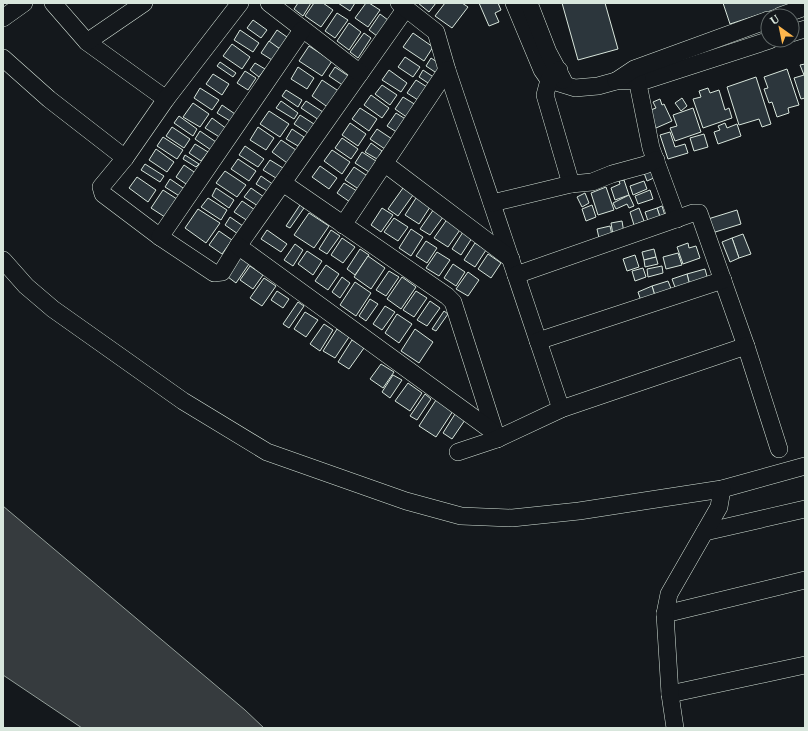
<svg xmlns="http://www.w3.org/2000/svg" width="808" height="731" font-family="'IBM Plex Serif',serif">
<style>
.water{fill:#363b3e;stroke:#939e99}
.building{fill:#2c363c;stroke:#d8e6dc}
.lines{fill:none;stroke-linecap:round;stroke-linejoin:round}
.minor-casing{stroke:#d8e6dc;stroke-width:18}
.minor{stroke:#14181c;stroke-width:17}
</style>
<rect width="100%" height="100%" fill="#14181c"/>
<!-- water -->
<path class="water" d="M3,506L245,710L264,728H82L3,675Z"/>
<!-- building -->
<g class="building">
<path d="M298,3H311L303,16L294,9Z"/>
<path d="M314,3H323L333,10L321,27L305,16Z"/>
<path d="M338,3H355L350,11Z"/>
<path d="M366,3H369L380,10L368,27L355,18Z"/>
<path d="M418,3H436L429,12Z"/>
<path d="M445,3H462L468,7L452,28L435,16Z"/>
<path d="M479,3H498L501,10L495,13L499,22L489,26Z"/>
<path d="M562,3H605L618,49L578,60Z"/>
<path d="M723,3H795L730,24Z"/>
<path d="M337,13L348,20L335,38L325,31Z"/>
<path d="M380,14L388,20L377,36L369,30Z"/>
<path d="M253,20L267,30L261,38L247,28Z"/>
<path d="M349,23L361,32L349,50L337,41Z"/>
<path d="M240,30L259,43L253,52L234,40Z"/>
<path d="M277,30L287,37L280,49L269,42Z"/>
<path d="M364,33L371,38L358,58L350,52Z"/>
<path d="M413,33L433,47L424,61L403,47Z"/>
<path d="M269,41L280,49L272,60L261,53Z"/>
<path d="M232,44L250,57L242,69L223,56Z"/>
<path d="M309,46L332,61L322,76L299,61Z"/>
<path d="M405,57L420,67L413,77L398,67Z"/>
<path d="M431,58L443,66L438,74L426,66Z"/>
<path d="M220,62L236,73L233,77L217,66Z"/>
<path d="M255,63L265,69L259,77L250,70Z"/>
<path d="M805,64V98L801,99L794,78L804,75L800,65Z"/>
<path d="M298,67L314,78L307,89L291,79Z"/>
<path d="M335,67L350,77L344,86L329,76Z"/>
<path d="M787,69L799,105L788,108L789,113L777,117L772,102L769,103L764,89L768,88L764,77Z"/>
<path d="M389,70L407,83L401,92L382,80Z"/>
<path d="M423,70L435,78L431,85L419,77Z"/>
<path d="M245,71L256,78L248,90L237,83Z"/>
<path d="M213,74L229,84L222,95L206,84Z"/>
<path d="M756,77L771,124L762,127L759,119L739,125L727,87Z"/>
<path d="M322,80L340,92L329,108L312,96Z"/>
<path d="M416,80L427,87L418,100L407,93Z"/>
<path d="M382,85L397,95L390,105L375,94Z"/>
<path d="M200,88L219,100L212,110L194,98Z"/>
<path d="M708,88L710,93L719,90L725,110L729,108L732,118L703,128L693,99L701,97L699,91Z"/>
<path d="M286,90L302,100L298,107L282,96Z"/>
<path d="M371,95L389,108L382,118L364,105Z"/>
<path d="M403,97L416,105L408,118L395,109Z"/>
<path d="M682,98L687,106L681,111L675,103Z"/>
<path d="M660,99L662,105L664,104L672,121L656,128L648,111L656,108L653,102Z"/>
<path d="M281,101L298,113L294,119L276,108Z"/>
<path d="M306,101L323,112L319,120L301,108Z"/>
<path d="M193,103L209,114L200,127L183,117Z"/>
<path d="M222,105L235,114L230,121L217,113Z"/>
<path d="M360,108L377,119L369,131L352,119Z"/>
<path d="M693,108L701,132L675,141L670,128L677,126L673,115Z"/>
<path d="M269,111L289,124L280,137L260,124Z"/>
<path d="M396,113L407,120L398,133L387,126Z"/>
<path d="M300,115L314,124L308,133L294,124Z"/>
<path d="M179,116L197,129L193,136L174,123Z"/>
<path d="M212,118L227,129L221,138L205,128Z"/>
<path d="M350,123L366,134L358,146L342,135Z"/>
<path d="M725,123L727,128L737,124L741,136L718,144L714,132L720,130L718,126Z"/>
<path d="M172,127L190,139L184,148L166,136Z"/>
<path d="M258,127L274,138L266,150L250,140Z"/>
<path d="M292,129L304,137L298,146L286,139Z"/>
<path d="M377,129L392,139L385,149L370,139Z"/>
<path d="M200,131L216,142L211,150L195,139Z"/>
<path d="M670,132L675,147L685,144L688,153L668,159L660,135Z"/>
<path d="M704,134L708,147L694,151L690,138Z"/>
<path d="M163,137L183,150L177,159L157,146Z"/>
<path d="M342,138L358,149L351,159L335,148Z"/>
<path d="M281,140L299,152L290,165L272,152Z"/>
<path d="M371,143L382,151L377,159L365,152Z"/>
<path d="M195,144L208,152L201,161L189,153Z"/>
<path d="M245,146L264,159L258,167L239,155Z"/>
<path d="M156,149L174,162L167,172L149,160Z"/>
<path d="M332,150L350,162L342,174L324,161Z"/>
<path d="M362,152L376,161L369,172L355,163Z"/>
<path d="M185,155L199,164L196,167L183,159Z"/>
<path d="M238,159L256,171L249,181L231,169Z"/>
<path d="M270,160L283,168L276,178L263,170Z"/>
<path d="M145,164L164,176L160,182L141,170Z"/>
<path d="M184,165L197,174L189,186L176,177Z"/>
<path d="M320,166L337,178L329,189L312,177Z"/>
<path d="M651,166L656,177L647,181L643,170Z"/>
<path d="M354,167L369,177L360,190L345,180Z"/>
<path d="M225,171L246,185L237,197L216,183Z"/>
<path d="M261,176L274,185L269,192L256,184Z"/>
<path d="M137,177L156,190L148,202L129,188Z"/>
<path d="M170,179L186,190L181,197L165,187Z"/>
<path d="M624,180L629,195L615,200L611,188L620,184L619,181Z"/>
<path d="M644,181L647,189L633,195L630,186Z"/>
<path d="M344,183L357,191L350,202L337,193Z"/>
<path d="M606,187L614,210L598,215L591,193Z"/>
<path d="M216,188L234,200L229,208L212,196Z"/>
<path d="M251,188L264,197L258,206L244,197Z"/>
<path d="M403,188L413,195L398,216L388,209Z"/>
<path d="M163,190L180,201L168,219L151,208Z"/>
<path d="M650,190L653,199L638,204L635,196Z"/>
<path d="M585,193L589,203L582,207L577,197Z"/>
<path d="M418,195L432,204L419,224L405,215Z"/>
<path d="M629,195L634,206L629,208L627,204L616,209L613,203Z"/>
<path d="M208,198L227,210L221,220L201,207Z"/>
<path d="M242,201L255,210L248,221L234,212Z"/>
<path d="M300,205L304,208L290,228L286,226Z"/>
<path d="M592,205L596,217L586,221L582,209Z"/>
<path d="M436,206L446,213L430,235L420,229Z"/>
<path d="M662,206L667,222L662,223L657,208Z"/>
<path d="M382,208L393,215L381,232L371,225Z"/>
<path d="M639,208L644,221L634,225L630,212Z"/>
<path d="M657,208L661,220L649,224L645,212Z"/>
<path d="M198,209L220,223L206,243L185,228Z"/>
<path d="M737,210L741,224L712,233L708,219Z"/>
<path d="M309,213L329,226L314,248L294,235Z"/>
<path d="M230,217L243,226L238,234L225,225Z"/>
<path d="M394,218L408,227L398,241L384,232Z"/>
<path d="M448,218L462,227L448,247L434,238Z"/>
<path d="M622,221L624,233L613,235L611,223Z"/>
<path d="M610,226L612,235L599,238L597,229Z"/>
<path d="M411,229L423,237L411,256L399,248Z"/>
<path d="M267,230L287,244L281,252L261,239Z"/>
<path d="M331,230L340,236L327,254L319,249Z"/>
<path d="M219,231L232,240L222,254L209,245Z"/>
<path d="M463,232L472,238L461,255L452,249Z"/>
<path d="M743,234L751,254L739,258L732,238Z"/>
<path d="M342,238L355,247L343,263L331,255Z"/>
<path d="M732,238L739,258L730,262L722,242Z"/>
<path d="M426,241L437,248L427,263L416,256Z"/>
<path d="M475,243L486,250L475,267L464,260Z"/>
<path d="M688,243L689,248L696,246L700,258L683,264L677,247Z"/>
<path d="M295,244L303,250L293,266L284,260Z"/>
<path d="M360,249L369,255L355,275L347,269Z"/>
<path d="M654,249L656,257L644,260L642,252Z"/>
<path d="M307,251L322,261L313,275L298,264Z"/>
<path d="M437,252L450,260L439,276L426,268Z"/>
<path d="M678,253L682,265L666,269L663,257Z"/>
<path d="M488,254L501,263L491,278L478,269Z"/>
<path d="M635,255L639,267L627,271L623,259Z"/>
<path d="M368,256L385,268L371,289L354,277Z"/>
<path d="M656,257L658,264L645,267L644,260Z"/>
<path d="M240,258L249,264L236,283L228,277Z"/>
<path d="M453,264L465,272L456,286L444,278Z"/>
<path d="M326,265L339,274L328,290L315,281Z"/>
<path d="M250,266L263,275L253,289L240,280Z"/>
<path d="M662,266L663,273L648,277L647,269Z"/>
<path d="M643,268L646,277L635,281L632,271Z"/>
<path d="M705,269L708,280L690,286L687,274Z"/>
<path d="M389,271L399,277L386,296L376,290Z"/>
<path d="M468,272L479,280L468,296L456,289Z"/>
<path d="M687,274L690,286L676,290L672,279Z"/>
<path d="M342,277L350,283L340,298L332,292Z"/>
<path d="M402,277L416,287L401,309L387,299Z"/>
<path d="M264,278L276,286L262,306L250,298Z"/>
<path d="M668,281L672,291L655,296L652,286Z"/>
<path d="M355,282L371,293L356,316L340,305Z"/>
<path d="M652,286L655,296L641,301L638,292Z"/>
<path d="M277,291L289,299L283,308L271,300Z"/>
<path d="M416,291L427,298L414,317L403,310Z"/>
<path d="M370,299L378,304L366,321L359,316Z"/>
<path d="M430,301L440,308L427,326L417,320Z"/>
<path d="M298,302L304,306L289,328L283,324Z"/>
<path d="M385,306L395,312L382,330L373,324Z"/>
<path d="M444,311L448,314L436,331L432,329Z"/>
<path d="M305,312L318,320L306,337L294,329Z"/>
<path d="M397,314L412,324L399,343L385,333Z"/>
<path d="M324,324L333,330L320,351L310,344Z"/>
<path d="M337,329L349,337L335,358L323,351Z"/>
<path d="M415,329L433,342L419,363L401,351Z"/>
<path d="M352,340L364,348L349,369L338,362Z"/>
<path d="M381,364L394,372L383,388L370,379Z"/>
<path d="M393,375L402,380L390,398L382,392Z"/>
<path d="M408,383L422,393L410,411L395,401Z"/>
<path d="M425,394L431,399L417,420L410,416Z"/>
<path d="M436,400L453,411L436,437L419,426Z"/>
<path d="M455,414L465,420L452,439L443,433Z"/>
</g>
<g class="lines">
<defs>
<g id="minor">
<path d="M53,3L87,42L166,99"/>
<path d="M240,3L166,99L125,158L101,187L103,194L160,237L214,273L222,272L238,246L406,8"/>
<path d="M269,3L360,73"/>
<path d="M399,3L436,32L447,70L561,409"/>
<path d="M514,3L542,70L549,80L575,88L598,86L616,81L647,80L770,40"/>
<path d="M529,3L548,52L563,80"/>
<path d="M780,16L805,7"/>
<path d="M3,18L24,3"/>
<path d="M792,33L805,29"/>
<path d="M87,42L144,3"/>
<path d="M3,58L49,99L125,158"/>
<path d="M635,69L651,148L677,219"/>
<path d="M559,70L549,80L545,95L571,184"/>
<path d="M616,81L634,69L768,20"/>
<path d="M384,163L511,259"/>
<path d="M283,183L447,296L453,302L497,439"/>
<path d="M492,203L571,184L592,182L612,174L645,165L656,160"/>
<path d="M343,225L447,70"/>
<path d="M160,237L302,30"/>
<path d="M238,246L495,433"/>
<path d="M3,260L26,286L53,309L183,401L267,452L406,501L461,516L512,518L579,511L722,489L805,466"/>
<path d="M516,275L693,213H699L746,346L779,449"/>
<path d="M538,341L723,280"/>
<path d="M458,452L497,439L561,409L746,346"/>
<path d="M705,532L805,509"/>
<path d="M665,614L805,580"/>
<path d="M670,694L805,665"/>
<path d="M675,728L670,694L665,614L669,594L719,507L722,489"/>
</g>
</defs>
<!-- minor casing -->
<use href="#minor" class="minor-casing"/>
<!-- minor -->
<use href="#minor" class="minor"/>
</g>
<!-- border -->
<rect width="808" height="731" fill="none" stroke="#d8e6dc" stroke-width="8"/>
<!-- north arrow -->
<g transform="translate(780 28) rotate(327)"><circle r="19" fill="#14181c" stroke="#626a69"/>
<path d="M0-3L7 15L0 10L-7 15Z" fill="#ffb74d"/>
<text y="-6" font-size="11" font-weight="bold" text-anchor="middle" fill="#d8e6dc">U</text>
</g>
</svg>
